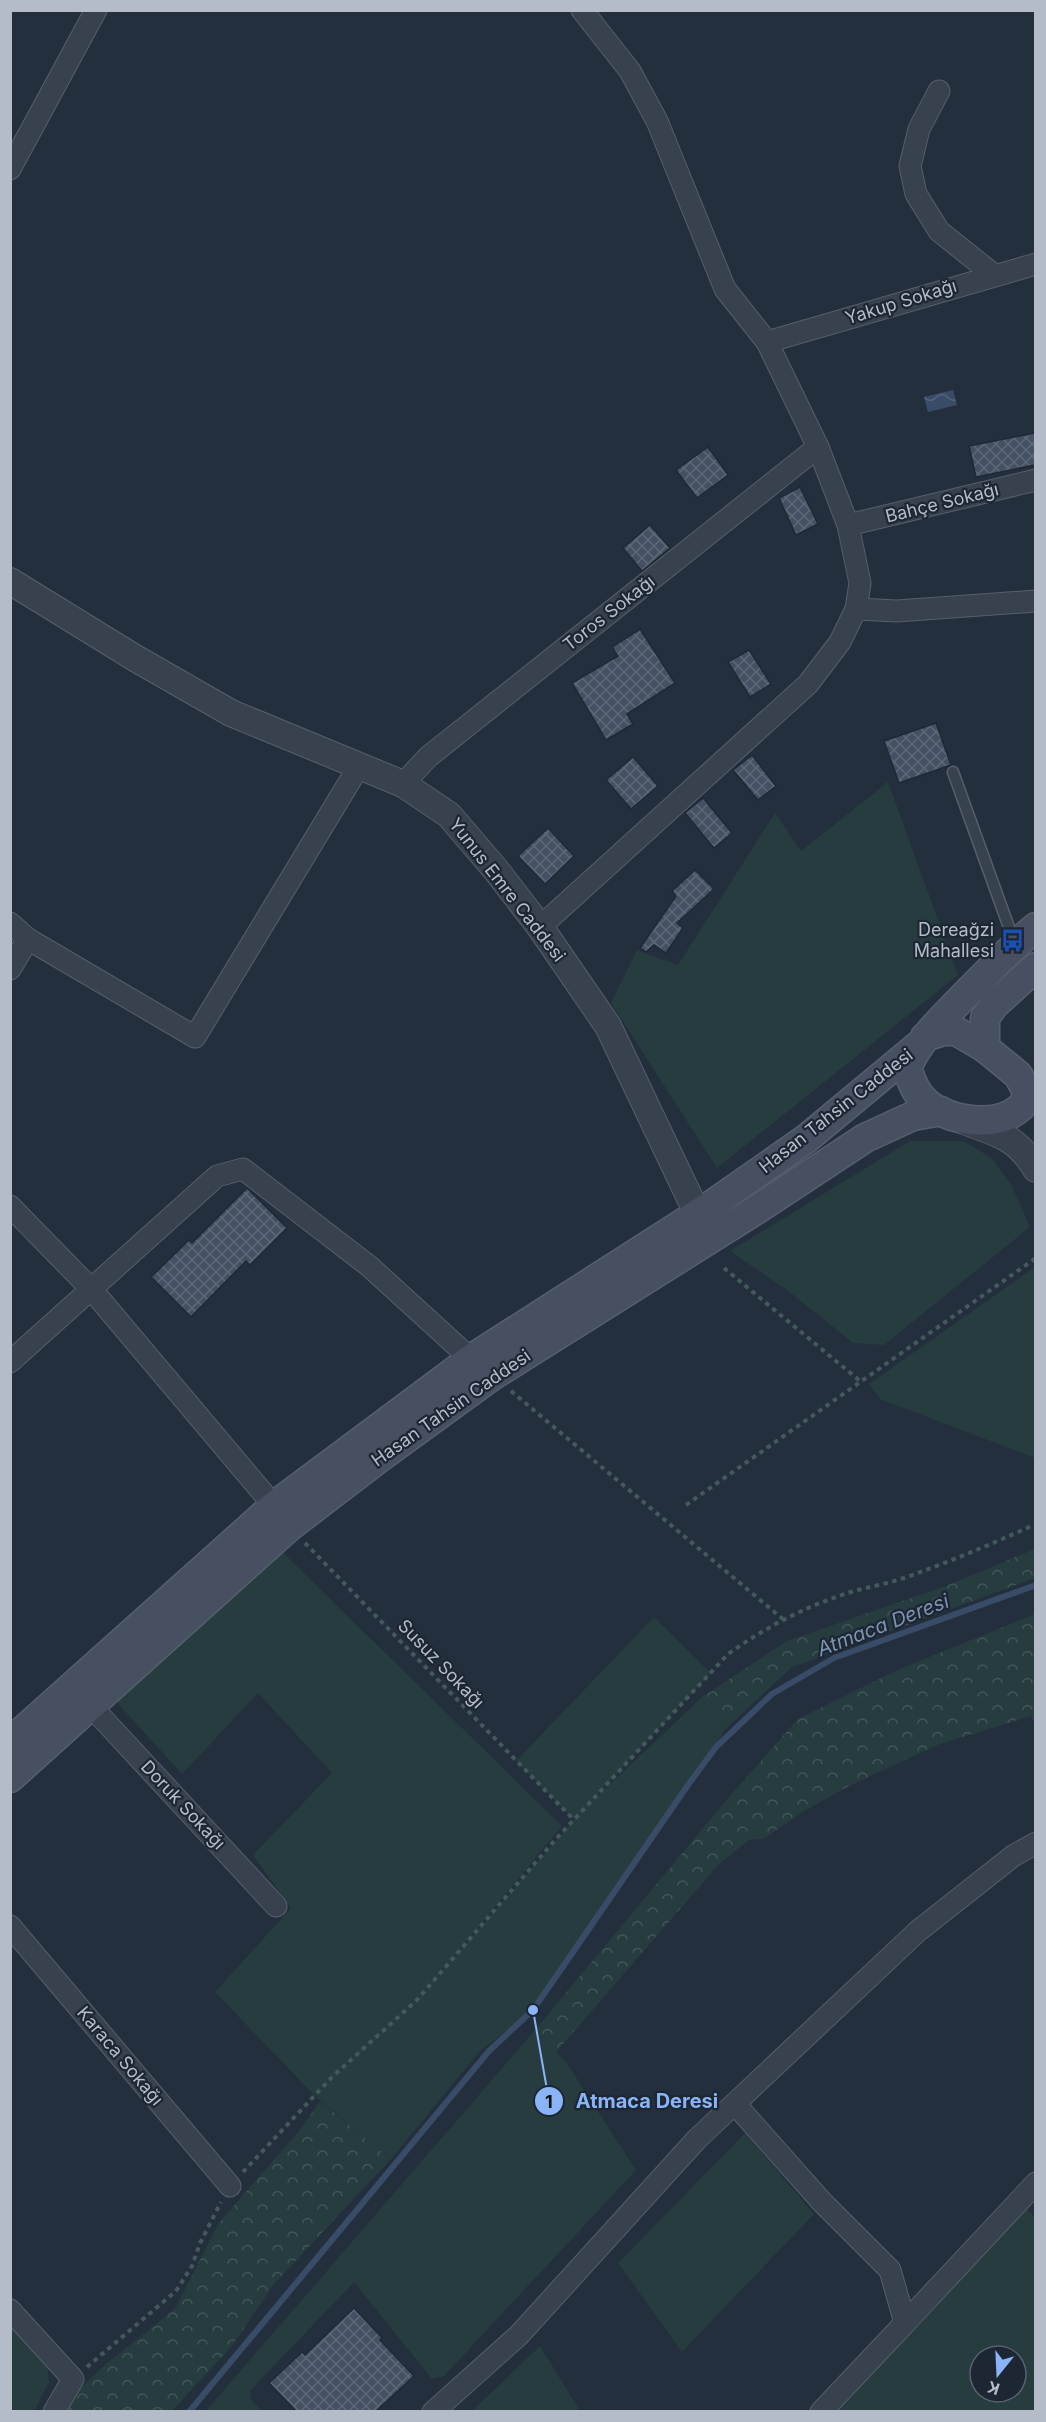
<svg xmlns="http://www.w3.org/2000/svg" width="1046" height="2422" font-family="Inter,sans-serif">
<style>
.green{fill:#263c3f;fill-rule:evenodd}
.forest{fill:url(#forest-crowns)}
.water{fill:url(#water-waves)}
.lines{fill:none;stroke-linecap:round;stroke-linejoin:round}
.stream{stroke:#394c67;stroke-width:6}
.building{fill:url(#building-cross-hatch);stroke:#1f2835;stroke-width:1.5}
.service-casing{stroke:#565f6c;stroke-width:13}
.minor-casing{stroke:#565f6c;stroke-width:23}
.tertiary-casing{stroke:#565f6c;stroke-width:28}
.secondary-casing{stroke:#565f6c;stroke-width:31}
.path{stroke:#44595c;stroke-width:4;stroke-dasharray:4.5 4.5;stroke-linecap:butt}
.service{stroke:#38414e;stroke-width:10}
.minor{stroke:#38414e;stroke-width:21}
.tertiary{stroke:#38414e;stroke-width:26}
.secondary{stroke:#465061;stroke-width:28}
.labels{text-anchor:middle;stroke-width:4.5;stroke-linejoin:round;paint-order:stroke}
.street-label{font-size:18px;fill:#b4bcc9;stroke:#1d2633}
.poi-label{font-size:18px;fill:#b4bcc9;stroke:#1d2633;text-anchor:end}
.water-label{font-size:20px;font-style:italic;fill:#7c92b1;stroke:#1d2633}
.leader{fill:none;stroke:#8ab4f8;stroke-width:2}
.callout-dot{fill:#8ab4f8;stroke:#1d2633;stroke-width:2}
.mark-label{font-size:18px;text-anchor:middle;font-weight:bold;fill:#111}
.callout-label{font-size:20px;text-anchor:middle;font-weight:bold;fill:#8ab4f8;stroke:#1d2633;stroke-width:4.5;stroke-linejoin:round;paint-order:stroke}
</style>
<defs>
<pattern id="forest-crowns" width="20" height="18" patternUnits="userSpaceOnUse" patternTransform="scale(1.5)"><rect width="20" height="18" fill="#263c3f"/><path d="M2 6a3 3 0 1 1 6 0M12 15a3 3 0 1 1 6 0" fill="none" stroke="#435659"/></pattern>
<pattern id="water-waves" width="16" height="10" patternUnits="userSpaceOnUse" patternTransform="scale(1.5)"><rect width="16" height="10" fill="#394c67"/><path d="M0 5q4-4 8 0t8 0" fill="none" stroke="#53647b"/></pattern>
<pattern id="building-cross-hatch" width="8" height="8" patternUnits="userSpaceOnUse" patternTransform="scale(1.5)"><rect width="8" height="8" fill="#455162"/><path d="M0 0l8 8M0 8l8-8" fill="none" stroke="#5d6877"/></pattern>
</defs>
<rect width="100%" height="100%" fill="#242f3e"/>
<!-- green -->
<g class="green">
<path d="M888,782L958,975L717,1168L611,1003L637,950L678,965L775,813L801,851Z"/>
<path d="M910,1141H963L992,1158L1012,1186L1030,1227L884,1345L853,1343L787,1290L730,1251Z"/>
<path d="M1035,1267V1458L880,1399L869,1384Z"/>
<path d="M276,1546L562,1826L440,1973L574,1820L516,1761L654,1617L711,1673L585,1808L701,1698L724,1730L710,1755L533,2010L480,2051L391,2159L315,2096L215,1992L291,1908L253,1855L332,1773L258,1693L182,1774L113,1698Z"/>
<path d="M535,2030L566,2062L636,2170L444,2376L432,2379L354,2282L250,2391L251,2399L261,2411L205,2412Z"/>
<path d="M745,2133L814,2214L682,2352L618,2263Z"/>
<path d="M1027,2209L1036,2218L1035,2411H838ZM980,2356H1016V2392H980Z"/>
<path d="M10,2323L47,2364L49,2382L34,2411H11Z"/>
<path d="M540,2346L580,2411H472Z"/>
</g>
<!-- forest -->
<g class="forest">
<path d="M1035,1549V1578L792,1667L724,1730L701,1698L787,1641L946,1586Z"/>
<path d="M1035,1614V1724L1031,1716L937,1745L847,1787L804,1811L765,1838L749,1840L719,1864L556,2052L535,2030L729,1797L798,1719L900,1669Z"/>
<path d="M320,2101L391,2159L274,2284L232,2346L172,2411L61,2412L66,2402L106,2364L175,2309L218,2224L301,2129Z"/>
</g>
<!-- water -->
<path class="water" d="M953,390L957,405L928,412L924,397Z"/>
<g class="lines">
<!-- stream -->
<path class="stream" d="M189,2412L489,2051L533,2010L688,1785L716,1747L772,1694L834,1658L1036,1585"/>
</g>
<!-- building -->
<g class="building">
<path d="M1035,433V465L976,477L969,446Z"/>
<path d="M708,447L728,475L697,498L676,470Z"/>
<path d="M800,487L818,524L796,535L779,498Z"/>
<path d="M650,525L670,548L642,571L623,548Z"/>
<path d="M640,629L675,683L627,714L633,724L606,740L572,683L618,656L612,647Z"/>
<path d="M749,650L771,684L750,697L728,662Z"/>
<path d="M936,723L951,765L899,783L884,741Z"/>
<path d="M752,755L776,786L758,800L733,770Z"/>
<path d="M633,757L658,786L631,809L606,780Z"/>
<path d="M703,798L732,833L714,848L685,813Z"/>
<path d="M548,828L574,856L545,884L518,856Z"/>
<path d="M695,870L714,889L677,923L683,928L666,953L654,945L646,952L640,948L676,896L672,891Z"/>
<path d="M247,1188L287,1228L250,1265L246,1261L191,1317L151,1277L189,1240L192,1243Z"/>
<path d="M354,2308L382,2338L380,2340L414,2376L375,2412H297L269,2383L302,2352L305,2355Z"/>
</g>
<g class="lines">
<defs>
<path id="service" d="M953,772L1015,944"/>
<g id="minor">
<path d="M939,91L919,129L910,166L916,194L939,231L994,275"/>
<path d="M10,169L96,10"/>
<path d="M767,342L1036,264"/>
<path d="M848,525L1036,480"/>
<path d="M856,609L897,611L1036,601"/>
<path d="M403,784L428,757L818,447"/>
<path d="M10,923L28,939L195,1037L359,766"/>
<path d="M540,927L808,684L840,642L856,609L860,583L848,525L818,447L767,342L725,289L657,121L630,71L582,10"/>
<path d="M10,969L28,939"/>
<path d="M10,1206L92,1290L274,1506"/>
<path d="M10,1362L217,1176L243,1169L369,1266L471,1359"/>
<path d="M90,1705L276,1906"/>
<path d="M10,1926L230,2186"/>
<path d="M735,2104L822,2202L890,2270L905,2323L821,2412"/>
<path d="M10,2310L73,2379L54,2412"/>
<path d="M905,2323L1036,2183"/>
<path d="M433,2412L519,2335L697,2139L918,1931L1013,1856L1036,1843"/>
</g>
<g id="tertiary">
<path d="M10,581L135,658L231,713L403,784L449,815L496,870L540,927L608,1026L697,1213"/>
<path d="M964,1121C998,1134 1016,1136 1036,1169"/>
</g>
<g id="secondary">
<path d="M925,1037L943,1031H956L985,1048L1018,1075L1029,1095C1013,1131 954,1124 928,1104C916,1094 912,1083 907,1068C919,1039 943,1018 965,995C988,972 1010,948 1036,927"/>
<path d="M985,1048V1018L994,1005L1036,967"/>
<path d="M10,1742L274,1506L471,1359L713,1204L806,1139L918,1046"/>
<path d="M10,1778L289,1527L382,1456L492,1376L756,1210L865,1138L913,1116L941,1111"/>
</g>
</defs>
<!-- service casing -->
<use href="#service" class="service-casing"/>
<!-- minor casing -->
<use href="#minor" class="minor-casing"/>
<!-- tertiary casing -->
<use href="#tertiary" class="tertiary-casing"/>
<!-- secondary casing -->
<use href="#secondary" class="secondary-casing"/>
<!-- path -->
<g class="path">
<path d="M724,1268L860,1381"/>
<path d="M511,1391L784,1620"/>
<path d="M686,1505L1036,1258"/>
<path d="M305,1543L574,1820"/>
<path d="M243,2172L332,2077L417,2000L555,1840L728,1654C766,1627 806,1606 851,1592C868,1587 886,1584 904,1578C949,1562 992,1544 1036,1524"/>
<path d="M87,2367L176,2291L192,2266L200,2243L221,2202"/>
</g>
<!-- service -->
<use href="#service" class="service"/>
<!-- minor -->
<use href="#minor" class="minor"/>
<!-- tertiary -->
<use href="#tertiary" class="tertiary"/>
<!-- secondary -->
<use href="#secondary" class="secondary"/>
</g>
<!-- icons -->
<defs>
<symbol id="bus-bare" viewBox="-9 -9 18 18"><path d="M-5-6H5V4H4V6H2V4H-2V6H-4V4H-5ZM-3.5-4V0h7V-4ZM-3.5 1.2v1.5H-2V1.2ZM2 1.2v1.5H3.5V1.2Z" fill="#1a4fb4" stroke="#1d2633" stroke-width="2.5" paint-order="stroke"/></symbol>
</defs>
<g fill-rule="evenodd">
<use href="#bus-bare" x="996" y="924" width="33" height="33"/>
</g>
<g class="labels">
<!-- street labels -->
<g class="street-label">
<text transform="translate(901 302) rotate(-17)" y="6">Yakup Sokağı</text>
<text transform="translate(942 503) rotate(-14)" y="6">Bahçe Sokağı</text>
<text transform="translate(609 613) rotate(-38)" y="6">Toros Sokağı</text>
<text transform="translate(507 890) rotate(52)" y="6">Yunus Emre Caddesi</text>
<text transform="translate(836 1111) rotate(-38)" y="6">Hasan Tahsin Caddesi</text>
<text transform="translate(451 1408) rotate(-35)" y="6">Hasan Tahsin Caddesi</text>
<text transform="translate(441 1664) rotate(46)" y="6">Susuz Sokağı</text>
<text transform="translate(183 1805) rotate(47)" y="6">Doruk Sokağı</text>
<text transform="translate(120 2056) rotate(50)" y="6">Karaca Sokağı</text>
</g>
<!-- poi labels -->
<g class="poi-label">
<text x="994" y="936">Dereağzi<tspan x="994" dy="21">Mahallesi</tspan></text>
</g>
<!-- water labels -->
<g class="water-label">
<text transform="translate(883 1625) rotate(-21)" y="7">Atmaca Deresi</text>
</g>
</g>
<!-- callouts -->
<path class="leader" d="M533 2010L549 2101"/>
<g class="callout-dot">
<circle cx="533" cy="2010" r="6"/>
<circle cx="549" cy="2101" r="15"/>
</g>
<g class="mark-label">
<text x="549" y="2108">1</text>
</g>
<g class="callout-label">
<text x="647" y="2108">Atmaca Deresi</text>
</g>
<!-- border -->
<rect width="1046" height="2422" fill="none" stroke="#b4bcc9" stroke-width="24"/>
<!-- north arrow -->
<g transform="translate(998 2374) rotate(198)"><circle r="28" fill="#1d2633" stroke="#59626f" stroke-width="1.5"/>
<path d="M0-4.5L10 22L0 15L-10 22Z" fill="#8ab4f8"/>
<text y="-9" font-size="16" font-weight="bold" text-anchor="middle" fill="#b4bcc9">K</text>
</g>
</svg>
